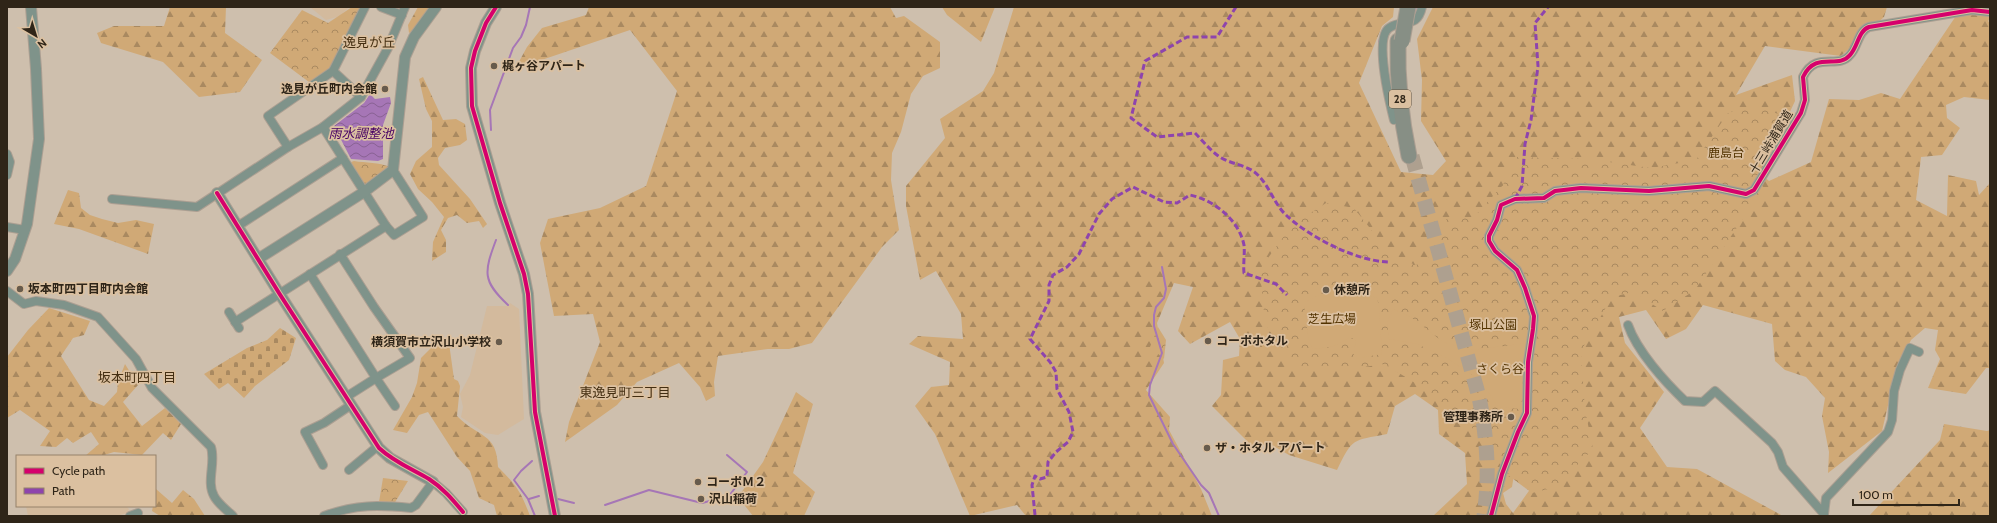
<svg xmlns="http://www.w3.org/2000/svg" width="1997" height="523" font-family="Cabin,'Noto Sans JP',sans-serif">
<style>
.built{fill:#d3ba9d}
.forest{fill:url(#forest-firs);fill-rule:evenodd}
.cemetery{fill:url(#cemetery-stones)}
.park{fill:url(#park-crowns)}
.garden{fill:#d0a976}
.water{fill:url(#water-waves)}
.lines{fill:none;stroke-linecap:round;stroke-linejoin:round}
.stream{stroke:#a676b6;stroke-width:2}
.motorway-tunnel{stroke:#aea08f;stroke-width:15;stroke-dasharray:15 8;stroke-linecap:butt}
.minor-casing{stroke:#ac9f92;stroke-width:10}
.tertiary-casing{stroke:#ac9f92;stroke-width:12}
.motorway-casing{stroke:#ac9f92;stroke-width:17}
.minor{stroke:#7f938a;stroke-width:8}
.tertiary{stroke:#7f938a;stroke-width:10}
.motorway{stroke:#878f85;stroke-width:15}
.motorway-bridge-casing{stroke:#ac9f92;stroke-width:17;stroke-linecap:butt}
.motorway-bridge{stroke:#878f85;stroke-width:15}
.quiet{stroke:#8e44ad;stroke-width:3;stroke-dasharray:6 3;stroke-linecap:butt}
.cycleway-casing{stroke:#dbc0a0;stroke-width:6}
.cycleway{stroke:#d6006c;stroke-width:4}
.poi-dot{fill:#675b4c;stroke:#dbc0a0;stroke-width:1.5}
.labels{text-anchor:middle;stroke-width:3.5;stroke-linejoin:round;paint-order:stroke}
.shield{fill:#dbc0a0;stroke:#635441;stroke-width:1}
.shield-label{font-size:11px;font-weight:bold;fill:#2f2518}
.poi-label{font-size:12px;font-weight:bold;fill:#2f2518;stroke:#dbc0a0;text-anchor:start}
.street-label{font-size:12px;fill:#2f2518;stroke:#dbc0a0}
.park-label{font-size:12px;fill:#533300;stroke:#dbc0a0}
.neighbourhood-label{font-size:13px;fill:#442e11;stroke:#dbc0a0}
.water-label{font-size:13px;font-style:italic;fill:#460164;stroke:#dbc0a0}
</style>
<defs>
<pattern id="forest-firs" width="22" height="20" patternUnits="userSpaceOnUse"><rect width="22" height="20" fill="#d0a976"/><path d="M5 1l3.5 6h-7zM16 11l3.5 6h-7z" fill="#a98960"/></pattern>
<pattern id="cemetery-stones" width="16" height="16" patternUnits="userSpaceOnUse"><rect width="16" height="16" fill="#d0a976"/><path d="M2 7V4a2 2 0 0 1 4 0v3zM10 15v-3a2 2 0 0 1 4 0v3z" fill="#a98960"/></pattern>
<pattern id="park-crowns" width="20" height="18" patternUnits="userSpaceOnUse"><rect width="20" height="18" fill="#d0a976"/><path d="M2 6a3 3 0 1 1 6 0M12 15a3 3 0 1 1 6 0" fill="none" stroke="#a98960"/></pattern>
<pattern id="water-waves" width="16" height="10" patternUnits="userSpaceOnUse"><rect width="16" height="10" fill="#a676b6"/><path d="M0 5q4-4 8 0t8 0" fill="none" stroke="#886193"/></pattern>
</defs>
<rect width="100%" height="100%" fill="#cebfad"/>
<!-- built -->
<g class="built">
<path d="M310,7H349L340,16L326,20Z"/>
<path d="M510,303L519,309L524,419L498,435L485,433L461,417L463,407L460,394L470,375L487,306H508Z"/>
<path d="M26,506H126L129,509L127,513L117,516H28Z"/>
</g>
<!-- forest -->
<g class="forest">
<path d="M170,7H226L225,33L262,60L240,92L199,97L163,62L101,43L97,33L114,26H164Z"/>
<path d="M418,7H431L415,29L409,33L408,25Z"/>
<path d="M589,7H890L896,18L904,16L940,42V68L923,76L911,94L901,132L892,153L891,180L899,230L882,247L812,343L789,349H768L718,356L714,382L715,396L706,401L700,387L679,363L637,382L617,405L565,442L569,422L600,342L593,314L554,316L540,243L548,219L600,208L646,186L677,91L630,30L515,69L527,47L542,28L586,15Z"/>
<path d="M942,7H995L981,42L947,15Z"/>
<path d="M1014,7H1394L1393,17L1382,26L1359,83L1401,172L1433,175L1446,161L1421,121L1422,80L1417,39L1433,7H1887L1884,17L1841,56L1765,46L1736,95L1792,75L1795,101L1761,174L1769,181L1811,162L1829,99L1859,100L1881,93L1900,99L1962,7H1990V19L1988,21L1990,23V100L1964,97L1946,105L1947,118L1960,128L1942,155L1921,157L1916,200L1947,216L1948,175L1976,181L1979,195L1990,183V368H1986L1966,394L1928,388L1940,359L1935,350L1938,330L1925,328L1911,340L1896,371L1882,431L1828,473L1829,452L1822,416L1825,398L1806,377L1785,370L1775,361L1772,324L1703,305L1686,329L1666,339L1646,310L1619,317L1625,343L1664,392L1640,428L1667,467L1697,469L1783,516H1433L1467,484L1465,453L1439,434L1438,410L1415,394L1395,406L1387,434C1352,441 1353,437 1337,470L1289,455L1270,444L1252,446L1212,406L1221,395L1223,360L1239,356L1240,339L1230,322L1190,344L1178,331L1193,287L1174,283L1157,323L1164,363L1146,390L1170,417L1169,430L1201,489L1212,516H1026L1017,505L970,516L935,434L915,406L931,387L949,385L950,362L909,344L918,336L963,339L961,314L936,271L920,280L906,206V186L945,138L940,119L983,91L994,73ZM1517,456L1531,488L1513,513L1506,504L1503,493L1512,487Z"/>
<path d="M423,77L443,120L456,119L465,124L467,140L460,145L445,148L438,158L439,165L470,199L487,224L483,228L479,221L467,223L457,215L448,218L441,230L446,240V252L432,261L433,242L444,217L432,202L418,189L410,174L416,161L432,147V121L426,109L419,79Z"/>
<path d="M68,190L79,193L81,208L90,215L102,219L118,223L136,220L154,224L148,254L79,229L54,224Z"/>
<path d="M49,308L90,321L84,335L73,338L61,356L89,400L104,406L117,392L118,382L125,364L138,385L123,402L142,426L165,408L181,424L171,440L163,433L142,455L114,452L101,456H85L99,444L91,432L73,443L67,438L56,447L40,446L50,431L20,410L7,418V357L28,330Z"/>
<path d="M437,342L449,343L454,379L458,381L460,386L457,416C478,438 497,432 498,467C517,486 521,492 530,516H497L494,505L479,498L470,471L457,457L428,412L419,415L407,433L393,430L412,397L417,383L421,358Z"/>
<path d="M796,392L813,404L793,473L815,492L804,516H753L738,497L763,462Z"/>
<path d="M1944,424L1987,431L1990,430V516H1869L1940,440Z"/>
<path d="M156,489L172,503L183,490L194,499L205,516H160L152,511L153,506H155Z"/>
</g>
<!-- cemetery -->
<path class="cemetery" d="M280,328L296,338L289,360L255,386L244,398L228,383L219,389L204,374L247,348L267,340Z"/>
<!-- park -->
<g class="park">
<path d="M352,7H362L330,69L309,82L270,53L302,10L328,23Z"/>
<path d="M1756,105L1778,114L1762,190L1695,290L1663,311L1633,292L1612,297L1581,351L1585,410L1593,449L1556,487L1532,493L1509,476L1467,421L1417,384L1384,364L1350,369L1303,371L1283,352L1265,323L1260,269L1292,225L1326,203L1354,208L1392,256L1416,265L1433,255L1430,232L1451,216L1472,219L1503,185L1516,157L1588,159L1651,168L1696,160L1728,113Z"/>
<path d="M354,161C366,163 379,162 390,167L365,188L351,162Z"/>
<path d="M1158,327L1166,340L1164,359L1150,347Z"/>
<path d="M383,478L408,481L394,504L379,502Z"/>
</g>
<!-- garden -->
<g class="garden">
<path d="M1350,289L1377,298L1379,306L1382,354L1353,359L1356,340L1350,337C1337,346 1328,349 1312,348L1308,337L1304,303L1314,297Z"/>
<path d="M1393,309L1411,317L1443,342L1471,350L1527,343L1520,409L1498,407L1481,381L1447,358L1417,344L1389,339L1387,323Z"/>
</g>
<!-- water -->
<path class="water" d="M370,94L375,99L390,97L391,103L383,125V159L378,161L351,159L334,126L364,103Z"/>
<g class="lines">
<!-- stream -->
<g class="stream">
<path d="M1414,15L1416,7"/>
<path d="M1379,42L1383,30L1386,26"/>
<path d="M491,130L490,110L513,48L521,37L526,25L530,7"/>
<path d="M496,240C484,272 482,281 508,305"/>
<path d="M1162,267L1166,289L1164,298L1156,307L1154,315V326L1162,353L1150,385L1149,395L1173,444L1201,485L1209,493L1219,516"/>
<path d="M532,461L521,471L514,480L528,499L535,516"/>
<path d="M529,499L539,496"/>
<path d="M558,499L574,503"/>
<path d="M605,505L649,490L702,503L729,496L747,472L727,455"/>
</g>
<!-- motorway-tunnel -->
<path class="motorway-tunnel" d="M1412,156L1479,397C1487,438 1490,475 1484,516"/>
<defs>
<g id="minor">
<path d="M381,7L402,15"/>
<path d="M333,71L361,97"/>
<path d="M1394,120C1390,104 1374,38 1389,28C1403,18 1417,30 1422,7"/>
<path d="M323,127L386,226L394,235L423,217L393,170"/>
<path d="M288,147L268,116L333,71L365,7"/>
<path d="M7,154L10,162L7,175"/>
<path d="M112,199L197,207L288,147L323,127L361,97L388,48L405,7"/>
<path d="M238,226L343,158"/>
<path d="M7,227L25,230"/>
<path d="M340,254L374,307L410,358L376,378L395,406"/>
<path d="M310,274L376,378L346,397"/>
<path d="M7,291L24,304L36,301L64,305L98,317L136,359L152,388L211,447C216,462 206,482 214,496C218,504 227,510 233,516"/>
<path d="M229,312L239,328"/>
<path d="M235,322L386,226"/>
<path d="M1628,325C1637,351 1665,382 1685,401L1703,402L1715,391L1772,443L1778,452L1783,467L1824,514"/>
<path d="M323,465L305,432L324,423L351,405"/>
<path d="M349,470L378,446"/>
<path d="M1824,514L1826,498L1888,432L1892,420L1894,391L1900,370L1910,348L1919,352"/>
<path d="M130,516L138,513"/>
<path d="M324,516C356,504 379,505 411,508L416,505L433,482L446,493L463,512"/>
<path d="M1491,516L1502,474L1518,432L1527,413L1528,362L1533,329L1534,316L1525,288L1517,270L1495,251L1489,241V236L1497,220L1501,205L1515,199L1544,198L1555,191L1581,188L1649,191L1709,186L1746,194L1754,190L1801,113L1805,100L1803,77C1816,50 1838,70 1850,55C1858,47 1858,31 1869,27L1972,10L1990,12"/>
</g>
<g id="tertiary">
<path d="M496,7L486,23L475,51L471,68L472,106L500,203L524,274L528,294L535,412L555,516"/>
<path d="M217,193L279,293L379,448L390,458L433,482"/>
<path d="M258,259L364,192L393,170L405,57L414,37L436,7"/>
<path d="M7,271L15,259L27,224L39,139L36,69L31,7"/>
</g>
<path id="motorway" d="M1398,41C1397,80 1401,118 1409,156"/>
</defs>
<!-- minor casing -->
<use href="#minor" class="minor-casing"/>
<!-- tertiary casing -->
<use href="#tertiary" class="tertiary-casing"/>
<!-- motorway casing -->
<use href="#motorway" class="motorway-casing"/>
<!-- minor -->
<use href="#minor" class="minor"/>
<!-- tertiary -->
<use href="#tertiary" class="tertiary"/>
<!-- motorway -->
<use href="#motorway" class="motorway"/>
<defs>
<path id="motorway-bridge" d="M1402,41L1408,7"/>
</defs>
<!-- motorway-bridge casing -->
<use href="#motorway-bridge" class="motorway-bridge-casing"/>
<!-- motorway-bridge -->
<use href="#motorway-bridge" class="motorway-bridge"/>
<!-- quiet -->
<g class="quiet">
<path d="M1236,7L1217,37H1187L1145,61L1131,118L1157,137L1195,133C1202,140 1209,149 1217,155C1227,163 1242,164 1253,171C1268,181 1273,203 1286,215C1309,237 1356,261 1388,262"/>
<path d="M1515,199L1522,186L1525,144L1531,120L1538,66L1535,23L1548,7"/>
<path d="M1035,515L1032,485L1035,476L1040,479L1047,477L1048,462L1056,452L1068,442L1073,432L1069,412L1057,389L1056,372L1050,362L1030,339L1049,301V285L1053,275L1067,267L1079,254L1099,214L1112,199L1133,187L1164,202L1177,203L1190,195C1214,200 1239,220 1244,245C1245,254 1243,264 1244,273L1276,284L1287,295"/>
</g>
<defs>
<g id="cycleway">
<path d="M496,7L486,23L475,51L471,68L472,106L500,203L524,274L528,294L535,412L555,516"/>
<path d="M217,193L279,293L379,448C394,462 412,469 429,479C443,488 453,500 463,512"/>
<path d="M1491,516L1502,474L1518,432L1527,413L1528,362L1533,329L1534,316L1525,288L1517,270L1495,251L1489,241V236L1497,220L1501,205L1515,199L1544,198L1555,191L1581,188L1649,191L1709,186L1746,194L1754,190L1801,113L1805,100L1803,77C1816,50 1838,70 1850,55C1858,47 1858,31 1869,27L1972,10L1990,12"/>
</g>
</defs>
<!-- cycleway casing -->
<use href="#cycleway" class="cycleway-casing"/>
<!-- cycleway -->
<use href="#cycleway" class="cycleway"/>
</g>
<!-- markers -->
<g class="poi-dot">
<circle cx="494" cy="66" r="4"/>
<circle cx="385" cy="89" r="4"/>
<circle cx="20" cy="289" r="4"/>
<circle cx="1326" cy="290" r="4"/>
<circle cx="1208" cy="341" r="4"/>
<circle cx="499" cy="342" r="4"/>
<circle cx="1511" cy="417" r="4"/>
<circle cx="1207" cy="448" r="4"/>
<circle cx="698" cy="482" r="4"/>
<circle cx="701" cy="499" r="4"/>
</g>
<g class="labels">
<!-- shield labels -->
<rect class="shield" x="1389" y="90" width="22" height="18" rx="3"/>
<g class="shield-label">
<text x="1400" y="103">28</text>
</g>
<!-- poi labels -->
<g class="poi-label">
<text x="502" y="70">梶ヶ谷アパート</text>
<text x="377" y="93" text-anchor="end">逸見が丘町内会館</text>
<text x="28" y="293">坂本町四丁目町内会館</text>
<text x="1334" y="294">休憩所</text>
<text x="1216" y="345">コーポホタル</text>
<text x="491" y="346" text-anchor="end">横須賀市立沢山小学校</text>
<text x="1503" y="421" text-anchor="end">管理事務所</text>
<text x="1215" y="452">ザ・ホタル アパート</text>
<text x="706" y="486">コーポＭ２</text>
<text x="709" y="503">沢山稲荷</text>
</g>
<!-- street labels -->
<g class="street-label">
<text transform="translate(1771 142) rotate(-59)" y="4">十三峠浦賀道</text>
</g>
<!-- park labels -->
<g class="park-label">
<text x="1726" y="157">鹿島台</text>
<text x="1332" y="323">芝生広場</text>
<text x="1493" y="329">塚山公園</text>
<text x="1500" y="373">さくら谷</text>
</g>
<!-- neighbourhood labels -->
<g class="neighbourhood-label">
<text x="369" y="47">逸見が丘</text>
<text x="137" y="382">坂本町四丁目</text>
<text x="625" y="397">東逸見町三丁目</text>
</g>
<!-- water labels -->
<g class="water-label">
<text x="361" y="138">雨水調整池</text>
</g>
</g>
<!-- border -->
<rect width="1997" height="523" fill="none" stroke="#2f2518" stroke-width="16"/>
<!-- legend -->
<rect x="16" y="455" width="140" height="52" fill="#dbc0a0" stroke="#96826a"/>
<rect x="24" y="468" width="20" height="6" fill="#d6006c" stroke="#96826a"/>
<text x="52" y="475" font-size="12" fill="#2f2518">Cycle path</text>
<rect x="24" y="488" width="20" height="6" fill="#8e44ad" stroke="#96826a"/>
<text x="52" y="495" font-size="12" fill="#2f2518">Path</text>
<!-- north arrow -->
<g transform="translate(36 36) rotate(142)" stroke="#dbc0a0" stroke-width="3" paint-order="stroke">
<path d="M0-3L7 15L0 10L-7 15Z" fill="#2f2518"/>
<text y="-6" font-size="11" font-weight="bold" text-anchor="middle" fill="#2f2518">N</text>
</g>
<!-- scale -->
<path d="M1853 499v6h106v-6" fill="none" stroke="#2f2518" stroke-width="2"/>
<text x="1859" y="499" font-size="12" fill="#2f2518" stroke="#dbc0a0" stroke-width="3" paint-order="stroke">100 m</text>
</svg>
